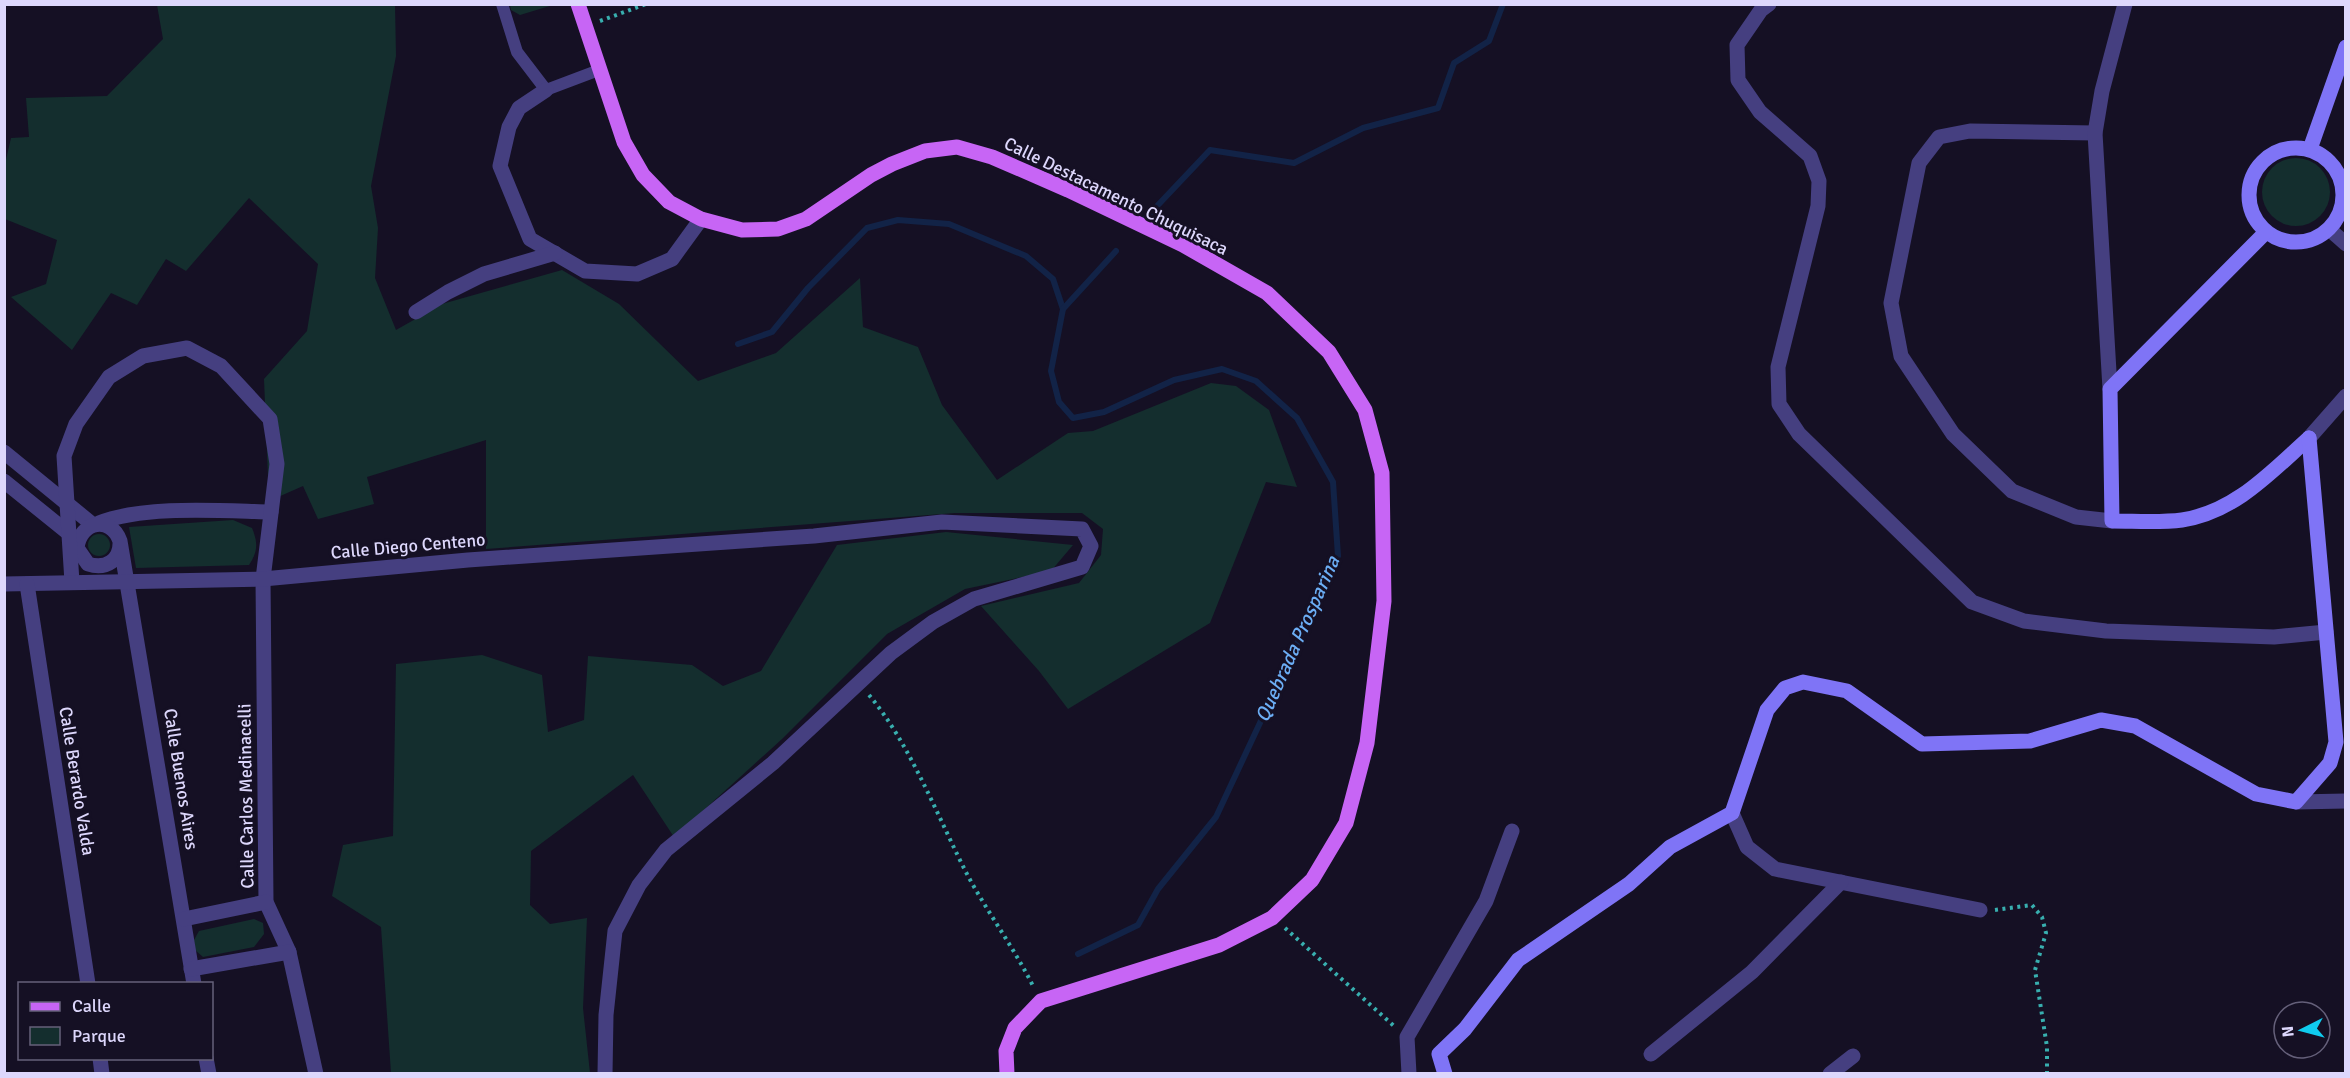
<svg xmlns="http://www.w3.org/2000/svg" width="2350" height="1078" font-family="Signika,sans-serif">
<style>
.green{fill:#142e2e}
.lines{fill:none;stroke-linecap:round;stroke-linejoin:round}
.stream{stroke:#122347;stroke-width:6}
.path{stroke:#38afaf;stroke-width:4;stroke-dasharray:3 4.5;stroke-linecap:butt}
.lane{stroke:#453f80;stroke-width:12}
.street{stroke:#453f80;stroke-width:15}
.secondary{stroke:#7f74f6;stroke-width:15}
.primary{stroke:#c765f5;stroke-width:15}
.labels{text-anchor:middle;stroke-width:6;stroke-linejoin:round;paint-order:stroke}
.street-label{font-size:18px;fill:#ddd7fc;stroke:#151024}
.water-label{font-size:20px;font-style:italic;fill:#6caef5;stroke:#151024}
</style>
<rect width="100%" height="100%" fill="#151024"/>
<!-- green -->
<g class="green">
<path d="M157,5H395L396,56L371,186L378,228L375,278L396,330L442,304L562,270L619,304L698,381L776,353L860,278L863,327L918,347L942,405L997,480L1068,433L1093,431L1211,383L1236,386L1269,410L1297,487L1266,482L1210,623L1068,709L1039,671L981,606L1079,583L1101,555L1103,529L1082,513H955L486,549V440L367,477L374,504L318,519L303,486L269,501L264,379L307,331L318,264L249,198L186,271L166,259L137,305L111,293L72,350L11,297L46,284L57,240L5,219V164L11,138L29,137L26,98L107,96L163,39Z"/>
<path d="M510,5V4L553,5L520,15L511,10Z"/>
<circle cx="2296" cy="192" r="34"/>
<path d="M233,520L252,528C258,543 258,551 249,565L136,568L129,527Z"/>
<path d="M946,532L1073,545L1051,571L965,589L887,634L782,739L674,837L633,775L531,851L530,905L550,924L587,918L583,1008L590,1073H391L381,927L332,896L343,845L393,836L396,664L482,655L542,675L548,732L584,720L588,656L692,665L723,686L761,671L837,545Z"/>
<circle cx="99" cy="545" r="11"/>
<path d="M254,919L263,923L264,934L254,947L203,957L195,950L194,940L199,931Z"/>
</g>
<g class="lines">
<!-- stream -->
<g class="stream">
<path d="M1141,223L1210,150L1294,163L1363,128L1438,108L1454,63L1489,41L1503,4"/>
<path d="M738,344L772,332L808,288L867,228L898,220L949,224L1026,256L1053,279L1063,309"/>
<path d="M1078,954L1138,925L1158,889L1216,817L1338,556L1333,482L1297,418L1256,381L1222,369L1174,380L1104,412L1073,418L1059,402L1051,371L1063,309L1116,251"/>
</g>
<!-- path -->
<g class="path">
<path d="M600,21L646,4"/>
<path d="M869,695C911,745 938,818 968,876C988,913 1014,948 1033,986"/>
<path d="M1995,910L2032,905L2042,917L2046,933L2035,970L2047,1047V1074"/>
<path d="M1285,928L1395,1027"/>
</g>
<!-- lane -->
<path class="lane" d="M502,4L517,52L546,90L599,70"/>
<!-- street -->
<g class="street">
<path d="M1769,4L1761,10L1737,45L1738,80L1760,112L1810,156L1819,181L1818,206L1778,367L1779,404L1799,434L1972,602L2024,621L2106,631L2274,637L2326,632"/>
<path d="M546,90L519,108L509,127L500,166L530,239L585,271L637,274L672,259L701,219"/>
<path d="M2095,133L1970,131L1939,137L1919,163L1891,303L1901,356L1953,434L2012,491L2076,517L2112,521"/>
<path d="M2329,229L2346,244"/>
<path d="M416,312L448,292L484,274L555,253"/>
<path d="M2110,389L2095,133L2102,91L2125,4"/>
<path d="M2309,438L2346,396"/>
<path d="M4,452L92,524"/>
<path d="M4,481L72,536"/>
<path d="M99,523C144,505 222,511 271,512"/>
<path d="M120,541C121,560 106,570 88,564L77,548C80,521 111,515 120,541L194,984"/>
<path d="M72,582L64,456L76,424L109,377L143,356L187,348L221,366L270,419L277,464L263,579L266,902L289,952L316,1074"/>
<path d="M4,584L263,579L468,560L814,536L942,522L1082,529L1091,546L1082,567L974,599L933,622L891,653L773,763L666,850L639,885L615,931L606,1015L605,1074"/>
<path d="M27,584L88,984"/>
<path d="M2296,802L2346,801"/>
<path d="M1732,813L1747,847L1775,869L1980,910"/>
<path d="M184,919L266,902"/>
<path d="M191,969L289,952"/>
<path d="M1651,1054L1752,972L1841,882"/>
<path d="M100,1058L102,1074"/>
<path d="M206,1058L209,1074"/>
<path d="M1409,1074L1407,1037L1486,901L1512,831"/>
<path d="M1830,1074L1853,1056"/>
</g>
<!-- secondary -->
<g class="secondary">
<circle cx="2296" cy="195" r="47"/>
<path d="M2310,149L2346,47"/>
<path d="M2266,232L2110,389L2112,521C2135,521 2160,523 2182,520C2235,512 2271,472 2309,438"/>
<path d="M1445,1074L1439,1054L1465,1029L1518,960L1629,884L1670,847L1732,813L1767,710L1785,688L1803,682L1847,691L1922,744L2030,741L2101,720L2135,726L2256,794L2296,802L2330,763L2336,742L2309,438"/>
</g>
<!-- primary -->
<path class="primary" d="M578,4L624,142L643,175L669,202L701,219L742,230L778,229L806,219L871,175L892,164L925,151L957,147L992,157L1068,190L1183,245L1267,293L1329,352L1365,410L1382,473L1384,601L1367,743L1346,823L1312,880L1272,918L1219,945L1041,1001L1015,1028L1006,1051L1007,1074"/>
</g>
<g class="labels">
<!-- street labels -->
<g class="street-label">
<text transform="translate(1116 196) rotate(26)" y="6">Calle Destacamento Chuquisaca</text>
<text transform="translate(408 546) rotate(-5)" y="6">Calle Diego Centeno</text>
<text transform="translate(181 779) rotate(81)" y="6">Calle Buenos Aires</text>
<text transform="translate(77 781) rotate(81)" y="6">Calle Berardo Valda</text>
<text transform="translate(246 796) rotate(-91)" y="6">Calle Carlos Medinacelli</text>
</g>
<!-- water labels -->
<g class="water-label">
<text transform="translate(1297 639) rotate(-66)" y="7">Quebrada Prosparina</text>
</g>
</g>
<!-- border -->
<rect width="2350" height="1078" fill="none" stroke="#ddd7fc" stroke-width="12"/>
<!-- legend -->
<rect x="18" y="982" width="195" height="78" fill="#151024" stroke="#65607a" stroke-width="1.5"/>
<rect x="30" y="1002" width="30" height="9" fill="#c765f5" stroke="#65607a" stroke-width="1.5"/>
<text x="72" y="1012" font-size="18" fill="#ddd7fc">Calle</text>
<rect x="30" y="1027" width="30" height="18" fill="#142e2e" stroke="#65607a" stroke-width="1.5"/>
<text x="72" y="1042" font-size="18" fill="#ddd7fc">Parque</text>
<!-- north arrow -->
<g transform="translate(2302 1030) rotate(264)"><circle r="28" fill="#151024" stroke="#65607a" stroke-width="1.5"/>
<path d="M0-4.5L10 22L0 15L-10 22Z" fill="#10ccef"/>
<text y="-9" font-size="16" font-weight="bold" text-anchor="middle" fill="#ddd7fc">N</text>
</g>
</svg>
